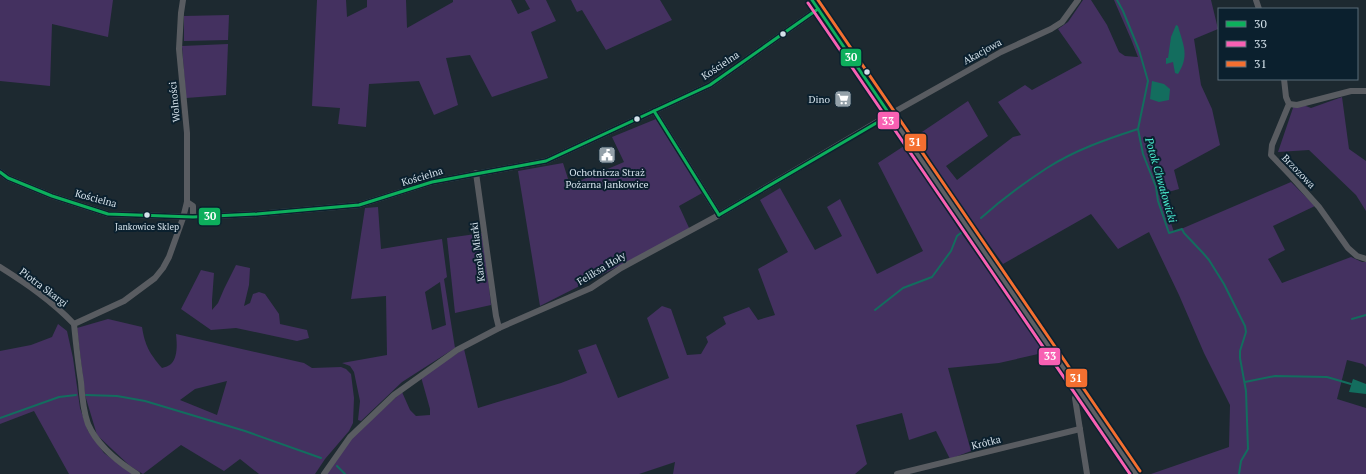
<svg xmlns="http://www.w3.org/2000/svg" width="1366" height="474" font-family="'PT Serif',serif">
<style>
.green{fill:#443160;fill-rule:evenodd}
.water{fill:#136d5e}
.lines{fill:none;stroke-linecap:round;stroke-linejoin:round}
.stream{stroke:#136d5e;stroke-width:2}
.minor{stroke:#595c61;stroke-width:6}
.secondary{stroke:#5d5f64;stroke-width:9}
.bus-1-casing{stroke:#0b202e;stroke-width:6}
.bus-2-casing{stroke:#0b202e;stroke-width:6}
.bus-3-casing{stroke:#0b202e;stroke-width:6}
.bus-1{stroke:#0daf5c;stroke-width:3}
.bus-2{stroke:#f860b3;stroke-width:3}
.bus-3{stroke:#f46f30;stroke-width:3}
.bus-dot{fill:#d4e1ea;stroke:#0b202e;stroke-width:1.5}
.labels{text-anchor:middle;stroke-width:4;stroke-linejoin:round;paint-order:stroke}
.bus-label{font-size:9px;fill:#d4e1ea;stroke:#0b202e}
.street-label{font-size:10px;fill:#d4e1ea;stroke:#0b202e}
.poi-label{font-size:10px;fill:#d4e1ea;stroke:#0b202e;text-anchor:end}
.water-label{font-size:11px;font-style:italic;fill:#4beed0;stroke:#0b202e}
.line-badge{stroke:#0b202e;stroke-width:1.5}
.badge-label{font-size:11px;text-anchor:middle;font-weight:bold;fill:#fff}
</style>
<rect width="100%" height="100%" fill="#1d2930"/>
<!-- green -->
<g class="green">
<path d="M0,0H113L108,37L52,24L50,86L0,81Z"/>
<path d="M317,0H346L347,17L367,7V0H406L407,28L453,2V0H511L518,14L530,9L525,0H546L556,21L531,32L548,78L492,97L470,55L446,58L458,105L434,115L419,81L369,84L366,127L338,124L340,108L312,106Z"/>
<path d="M571,0H660L672,20L606,50L582,10L577,12Z"/>
<path d="M1083,0H1091L1107,25L1119,52L1125,56L1138,57L1131,39L1114,0H1211L1218,29L1194,39L1201,85L1212,109L1220,145L1174,170L1179,189L1161,194L1174,232L1291,182L1315,206L1273,226L1285,250L1268,259L1282,283L1351,257L1362,262H1366V367L1363,364L1347,360L1337,399L1366,408V474H1151L1229,447L1230,405L1204,353L1179,295L1149,232L1118,249L1091,214L1003,264L948,188L916,136L968,101L988,136L946,166L957,180L1013,137L1021,135L998,102L1025,85L1032,90L1082,63L1058,29L1068,22Z"/>
<path d="M229,15L228,40L184,41V16Z"/>
<path d="M228,44L226,95L186,98L182,46Z"/>
<path d="M1342,97L1349,149L1366,161V211L1356,195L1309,150L1278,152L1295,102L1311,108Z"/>
<path d="M656,119L704,192L679,206L690,230L540,306L518,171L563,163L570,185L624,162L612,137Z"/>
<path d="M904,146L964,237L1047,352L999,363L948,368L971,451L950,459L936,431L909,440L902,413L856,425L867,464L855,474H673L675,462L639,474H325L351,438L402,392L410,410L416,416L430,415V409L421,377L464,349L478,408L561,383L587,373L578,350L596,344L618,398L669,378L647,318L662,306L671,309L687,355L701,354L708,342L706,337L726,324L723,317L749,307L758,320L775,315L758,269L788,252L760,200L780,188L815,250L842,236L827,207L840,199L877,274L923,251L878,163Z"/>
<path d="M378,207L381,249L442,239L447,277L444,279L455,348L402,382L361,421L358,420L360,401L354,372L350,366L342,363L387,355L386,296L351,299L365,208ZM440,282L446,325L432,330L425,292Z"/>
<path d="M483,233L491,305L455,313L447,238Z"/>
<path d="M236,265L250,268L249,285L244,306L250,303L253,294L259,292L265,294L279,314L280,324L307,330L309,338L297,341L236,328L211,330L181,309L201,270L214,273L212,300V310L218,303L224,289Z"/>
<path d="M108,319L142,327C145,346 150,354 162,368C165,367 169,366 171,364C178,357 177,343 176,334L304,363L312,368L341,367L346,369L351,374L354,398L353,423L349,431L325,459L315,474H259L240,459L224,471L181,445L143,474L130,466L97,435L85,395L77,328ZM227,381L217,415L180,400L195,389Z"/>
<path d="M58,324L67,331L73,358L80,408L88,431L104,453L132,474H69L34,411L0,424V351L31,345L52,337Z"/>
</g>
<!-- water -->
<g class="water">
<path d="M1176,25L1178,26C1183,45 1190,55 1178,74L1175,73L1173,62L1166,64V58H1168L1171,37Z"/>
<path d="M1152,81L1164,84L1170,89L1169,100L1159,102L1150,99Z"/>
<path d="M1353,379L1366,384V394L1349,392Z"/>
</g>
<g class="lines">
<!-- stream -->
<g class="stream">
<path d="M1117,0L1123,11L1139,50L1148,81L1138,129L1143,154L1156,187L1158,201L1169,233L1182,229L1184,233L1203,253L1209,260L1224,284L1245,326L1246,332L1240,351V358L1246,391L1248,449L1241,461L1239,474"/>
<path d="M981,218C1001,200 1024,183 1047,168C1075,150 1107,139 1138,129"/>
<path d="M875,310L903,288L932,277L951,251L957,236L962,232"/>
<path d="M1352,319L1366,315"/>
<path d="M1245,382L1275,376L1327,377L1351,384"/>
<path d="M86,395L117,396L145,401L245,431L321,458"/>
<path d="M0,418L59,397L76,395"/>
<path d="M337,466L345,474"/>
</g>
<!-- minor -->
<g class="minor">
<path d="M1256,0L1259,9"/>
<path d="M1284,79L1286,97L1289,104L1272,145L1271,155L1291,176L1319,207L1348,248L1357,256L1366,259"/>
<path d="M1289,104L1297,105L1351,91H1366"/>
<path d="M654,111L719,215"/>
<path d="M0,172L8,178L52,196L108,214L193,217L257,214L359,205L432,182L546,161L710,85L818,9"/>
<path d="M476,173L496,316L499,328"/>
<path d="M187,202L193,206V217"/>
<path d="M0,267C27,284 52,301 74,324"/>
<path d="M1075,398L1087,474"/>
<path d="M137,474C118,462 97,445 88,424C83,410 82,397 81,382C78,363 76,344 74,324L124,301L155,278L163,268L169,257L183,218L187,202V133L179,49L181,13L183,0"/>
<path d="M324,474L350,437L394,395L457,350L499,328L591,288L621,268L719,215L887,116L1001,52L1051,29L1062,22L1078,0"/>
<path d="M897,474L1080,429"/>
</g>
<!-- secondary -->
<path class="secondary" d="M812,0L1136,474"/>
<defs>
<g id="bus-1">
<path d="M812,0L890,115"/>
<path d="M654,111L719,215"/>
<path d="M0,172L8,178L52,196L108,214L193,217L257,214L359,205L432,182L546,161L710,85L818,9"/>
<path d="M719,215L890,115"/>
</g>
<path id="bus-2" d="M808,3L1130,474"/>
<path id="bus-3" d="M818,0L1140,471"/>
</defs>
<!-- bus-1 casing -->
<use href="#bus-1" class="bus-1-casing"/>
<!-- bus-2 casing -->
<use href="#bus-2" class="bus-2-casing"/>
<!-- bus-3 casing -->
<use href="#bus-3" class="bus-3-casing"/>
<!-- bus-1 -->
<use href="#bus-1" class="bus-1"/>
<!-- bus-2 -->
<use href="#bus-2" class="bus-2"/>
<!-- bus-3 -->
<use href="#bus-3" class="bus-3"/>
</g>
<!-- icons -->
<defs>
<symbol id="supermarket-square" viewBox="-11 -11 22 22"><rect x="-9" y="-9" width="18" height="18" rx="4" fill="#94a1a9" stroke="#0b202e"/><path d="M-6-5.5h2.5l.6 2H6L4.5 2H-2.5L-4.4-4H-6ZM-1.5 3.2a1.3 1.3 0 1 0 .1 0ZM3 3.2a1.3 1.3 0 1 0 .1 0Z" fill="#fff"/></symbol>
<symbol id="civic-square" viewBox="-11 -11 22 22"><rect x="-9" y="-9" width="18" height="18" rx="4" fill="#94a1a9" stroke="#0b202e"/><path d="M-.6-6.5H3V-4.5H.6V-3L4-1V1h2V6H-6V1h2V-1L-.6-3ZM-1.2 2.5V6h2.4V2.5Z" fill="#fff"/></symbol>
</defs>
<g fill-rule="evenodd">
<use href="#supermarket-square" x="833" y="89" width="20" height="20"/>
<use href="#civic-square" x="597" y="145" width="20" height="20"/>
</g>
<!-- markers -->
<g class="bus-dot">
<circle cx="783" cy="34" r="3.5"/>
<circle cx="867" cy="72" r="3.5"/>
<circle cx="637" cy="119" r="3.5"/>
<circle cx="147" cy="215" r="3.5"/>
</g>
<g class="labels">
<!-- bus labels -->
<g class="bus-label">
<text x="147" y="230">Jankowice Sklep</text>
</g>
<!-- street labels -->
<g class="street-label">
<text transform="translate(982 51) rotate(-29)" y="4">Akacjowa</text>
<text transform="translate(720 65) rotate(-34)" y="4">Kościelna</text>
<text transform="translate(174 102) rotate(-96)" y="4">Wolności</text>
<text transform="translate(1299 171) rotate(46)" y="4">Brzozowa</text>
<text transform="translate(422 176) rotate(-17)" y="4">Kościelna</text>
<text transform="translate(96 198) rotate(15)" y="4">Kościelna</text>
<text transform="translate(477 252) rotate(-97)" y="4">Karola Miarki</text>
<text transform="translate(601 268) rotate(-31)" y="4">Feliksa Hoły</text>
<text transform="translate(44 287) rotate(37)" y="4">Piotra Skargi</text>
<text transform="translate(986 442) rotate(-14)" y="4">Krótka</text>
</g>
<!-- poi labels -->
<g class="poi-label">
<text x="830" y="103">Dino</text>
<text x="607" y="176" text-anchor="middle">Ochotnicza Straż<tspan x="607" dy="12">Pożarna Jankowice</tspan></text>
</g>
<!-- water labels -->
<g class="water-label">
<text transform="translate(1161 180) rotate(74)" y="4">Potok Chwałowicki</text>
</g>
</g>
<g class="line-badge">
<rect x="840" y="48" width="22" height="19" rx="4" fill="#0daf5c"/>
<rect x="877" y="111" width="23" height="19" rx="4" fill="#f860b3"/>
<rect x="904" y="133" width="23" height="19" rx="4" fill="#f46f30"/>
<rect x="198" y="207" width="23" height="19" rx="4" fill="#0daf5c"/>
<rect x="1038" y="347" width="23" height="19" rx="4" fill="#f860b3"/>
<rect x="1065" y="368" width="23" height="20" rx="4" fill="#f46f30"/>
</g>
<g class="badge-label">
<text x="851" y="61">30</text>
<text x="888" y="125">33</text>
<text x="915" y="146">31</text>
<text x="210" y="220">30</text>
<text x="1050" y="360">33</text>
<text x="1076" y="382">31</text>
</g>
<!-- legend -->
<rect x="1218" y="8" width="140" height="72" fill="#0b202e" stroke="#5b6d79"/>
<rect x="1226" y="21" width="20" height="6" fill="#0daf5c" stroke="#5b6d79"/>
<text x="1254" y="28" font-size="12" fill="#d4e1ea">30</text>
<rect x="1226" y="41" width="20" height="6" fill="#f860b3" stroke="#5b6d79"/>
<text x="1254" y="48" font-size="12" fill="#d4e1ea">33</text>
<rect x="1226" y="61" width="20" height="6" fill="#f46f30" stroke="#5b6d79"/>
<text x="1254" y="68" font-size="12" fill="#d4e1ea">31</text>
</svg>
